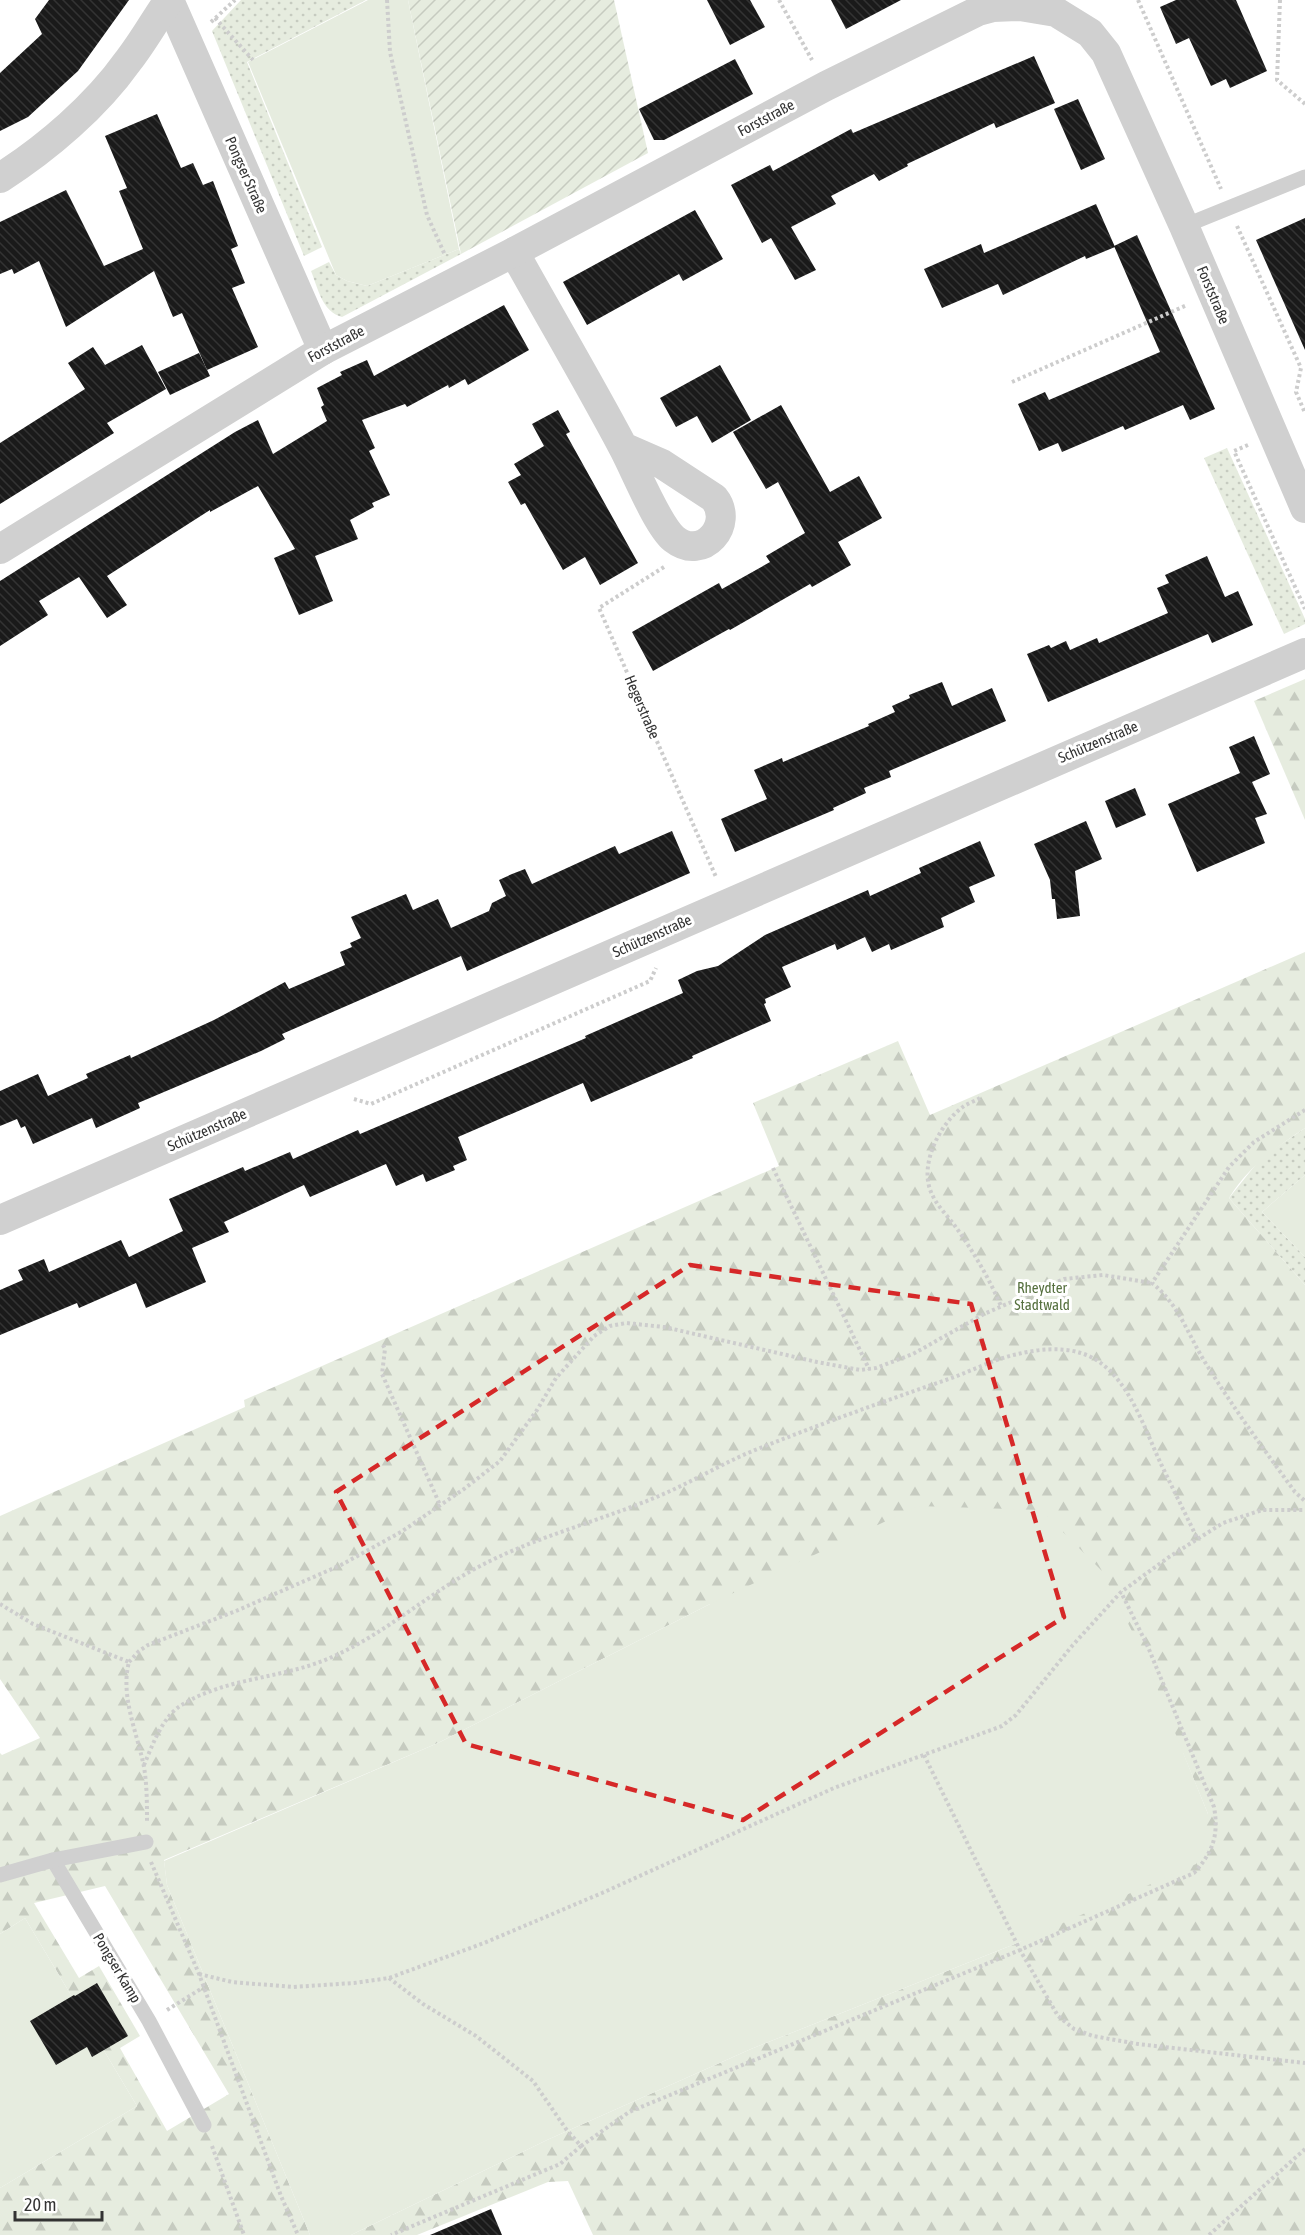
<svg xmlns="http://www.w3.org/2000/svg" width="1305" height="2235" font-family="'Asap Condensed',sans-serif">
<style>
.grass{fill:url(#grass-dots)}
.forest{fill:url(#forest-firs);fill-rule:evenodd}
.park{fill:#e6ecdf}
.garden{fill:url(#garden-furrows)}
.building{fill:url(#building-back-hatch)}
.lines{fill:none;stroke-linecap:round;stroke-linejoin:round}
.path{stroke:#cdcdcd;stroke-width:4;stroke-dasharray:3 3;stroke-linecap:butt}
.service{stroke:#d0d0d0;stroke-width:15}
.minor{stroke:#d0d0d0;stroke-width:30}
.marked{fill:none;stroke:#d62828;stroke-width:4.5;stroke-dasharray:12 8;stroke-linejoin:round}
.labels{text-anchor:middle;stroke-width:6;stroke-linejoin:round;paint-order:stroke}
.street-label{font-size:15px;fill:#333;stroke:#fff}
.park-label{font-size:15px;fill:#56703f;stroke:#fff}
</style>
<defs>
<pattern id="grass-dots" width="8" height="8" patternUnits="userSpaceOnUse" patternTransform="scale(1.5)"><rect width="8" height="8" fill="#e6ecdf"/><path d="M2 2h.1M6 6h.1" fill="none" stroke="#c6cbc0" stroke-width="1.8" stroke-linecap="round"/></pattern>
<pattern id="forest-firs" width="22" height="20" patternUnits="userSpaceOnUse" patternTransform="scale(1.5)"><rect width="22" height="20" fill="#e6ecdf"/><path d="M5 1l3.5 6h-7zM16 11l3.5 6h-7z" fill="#c6cbc0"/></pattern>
<pattern id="garden-furrows" width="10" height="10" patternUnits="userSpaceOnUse" patternTransform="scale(1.5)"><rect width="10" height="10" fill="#e6ecdf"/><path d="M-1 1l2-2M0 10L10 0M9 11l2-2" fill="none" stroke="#c6cbc0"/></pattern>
<pattern id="building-back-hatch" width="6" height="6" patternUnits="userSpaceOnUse" patternTransform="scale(1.5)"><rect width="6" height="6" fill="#1a1a1a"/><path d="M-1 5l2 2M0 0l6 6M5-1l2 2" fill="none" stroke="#333"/></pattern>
</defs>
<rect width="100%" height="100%" fill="#fff"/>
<!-- grass -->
<g class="grass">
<path d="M241,0H366L247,62L322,247L304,256L212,31Z"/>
<path d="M459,249L461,254L342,317C322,312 318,288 311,271L329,262L336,275L347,281L367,286Z"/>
<path d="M1227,448L1305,619V624L1284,634L1204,458Z"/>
<path d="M1305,1128V1175L1262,1212L1305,1257V1285L1229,1198L1261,1158Z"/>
</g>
<!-- forest -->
<g class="forest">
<path d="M1305,679V820L1254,701Z"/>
<path d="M1305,952V1128C1274,1149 1250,1165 1229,1198L1305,1285V2235H593L568,2181L548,2182L417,2235H351L547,2140L751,2049L1020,1942L1208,1814L1183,1753L710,1604L438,1743L164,1860L167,1885L310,2235H0V2188L137,2106L25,1918L0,1934V1753L2,1755L40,1738L0,1679V1516L245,1407L244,1400L779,1166L753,1103L898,1041L930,1115ZM105,1886L229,2094L167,2131L120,2048L140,2036L99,1966L79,1978L34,1903Z"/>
</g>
<!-- park -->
<g class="park">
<path d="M368,0H408L459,249L367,286L347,281L336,275L248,62Z"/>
<path d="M1305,1175V1257L1262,1212Z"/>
<path d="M918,1506L1041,1510L1101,1570L1142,1651L1208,1814L1203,1849L1196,1864L1020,1942L751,2049L547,2140L351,2235H310L167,1885L164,1861L438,1743L710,1604Z"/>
<path d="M25,1918L137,2106L0,2188V1934Z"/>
</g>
<!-- garden -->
<path class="garden" d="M408,0H614L648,153L461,254Z"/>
<!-- building -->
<g class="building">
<path d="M49,0H129L78,71L28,117L0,131V73L42,34L35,19Z"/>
<path d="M707,0H750L765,27L730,45Z"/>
<path d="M831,0H901L846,29Z"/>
<path d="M1176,0H1236L1267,71L1230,88L1226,79L1211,86L1189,38L1176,44L1160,7Z"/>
<path d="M1034,56L1055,103L996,128L994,123L907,164L908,166L879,181L874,174L831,196L836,204L791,227L816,270L795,280L771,238L762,243L731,185L770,165L773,171L851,129L853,133Z"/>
<path d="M735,59L753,94L664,140H654L639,109Z"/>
<path d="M1078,99L1105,159L1081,170L1054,109Z"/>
<path d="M157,114L181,168L193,163L203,185L213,181L238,246L231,249L245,283L232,288L258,347L207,370L182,313L173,317L154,271L66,327L39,261L14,274L12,269L0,274V222L66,190L104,266L143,249L119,191L127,188L105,136Z"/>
<path d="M1096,204L1115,247L1086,259L1085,256L1003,295L998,284L942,308L924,269L981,244L984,253Z"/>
<path d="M695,210L723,259L683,281L679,274L587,325L563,282Z"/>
<path d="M1305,218V350L1256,240Z"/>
<path d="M1137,235L1215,409L1190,420L1183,405L1125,430L1123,426L1062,452L1058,443L1039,451L1018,404L1045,392L1049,400L1160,352L1114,246Z"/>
<path d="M504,305L529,350L468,385L465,379L449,388L448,385L407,407L405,404L362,420L375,448L369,451L390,495L372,503L374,507L350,520L358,539L315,556L333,601L299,615L274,558L295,549L258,486L210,512V510L107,576L127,605L107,618L79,577L39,601L48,615L0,646V581L235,432L258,420L273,454L327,421L321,407L324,405L317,388L342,375L340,372L367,360L374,376Z"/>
<path d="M142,345L166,389L107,423L114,433L0,504V443L85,389L68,363L93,347L105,365Z"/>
<path d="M199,353L210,376L170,395L158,372Z"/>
<path d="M720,365L751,420L712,443L697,416L676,427L660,398Z"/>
<path d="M781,405L830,492L859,476L882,518L838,542L851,565L812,587L810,584L730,630L729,629L653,671L632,632L719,583L722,589L770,562L766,556L805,533L778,482L766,489L733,432Z"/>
<path d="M558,410L570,432L566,434L638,563L600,585L585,557L563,570L525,503L521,505L508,482L521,475L514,464L544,446L532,424Z"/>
<path d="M1207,556L1225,597L1238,591L1253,625L1212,643L1208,634L1048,702L1027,654L1049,645L1051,648L1066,641L1070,650L1097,638L1099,643L1168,613L1157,588L1169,583L1165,575Z"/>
<path d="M942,682L952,706L992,688L1006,721L889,771L891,777L864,788L866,793L833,808L834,810L735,852L721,819L767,799L754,770L782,758L783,762L869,726L868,724L895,712L892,706L910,698L909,695Z"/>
<path d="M1254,736L1270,774L1252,782L1267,814L1255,818L1265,843L1197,872L1168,804L1240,773L1229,747Z"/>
<path d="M1135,788L1146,815L1116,828L1105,801Z"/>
<path d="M1086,821L1102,859L1075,871L1080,916L1057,919L1055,899H1052L1050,880L1034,844Z"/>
<path d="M672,831L690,873L467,971L461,956L282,1034L285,1039L261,1051L138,1103L140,1108L96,1128L92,1118L33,1144L25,1126L21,1128L17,1119L0,1126V1091L38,1074L48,1096L88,1078L86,1074L130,1055L131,1058L214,1020L285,982L289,989L345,965L340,952L352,947L350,943L361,938L351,917L406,894L413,910L438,899L451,928L489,911L492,903L506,896L499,880L512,874L525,869L532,884L615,846L619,854Z"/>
<path d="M980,841L995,876L969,887L975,902L941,918L944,927L891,950L889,944L872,952L865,937L837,950L835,944L782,967L791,987L765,999L766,1003L764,1004L771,1021L692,1056L693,1058L591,1102L583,1083L458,1137L467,1160L453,1166L455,1170L426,1182L423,1174L396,1186L386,1164L310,1197L304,1185L224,1222L229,1232L192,1248L206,1282L146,1308L136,1283L79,1308L77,1303L0,1335V1290L23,1280L18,1270L44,1259L49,1272L121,1240L129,1257L183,1231L169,1199L243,1167L245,1171L290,1152L293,1159L358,1130L360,1134L586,1038L585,1036L683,993L678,980L697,971L718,966L765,935L868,890L870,896L921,873L919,868Z"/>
<path d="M97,1983L128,2036L92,2057L87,2047L56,2065L30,2021L74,1995L75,1996Z"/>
<path d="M491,2209L502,2235H430Z"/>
</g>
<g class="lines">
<!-- path -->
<g class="path">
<path d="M387,0L390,52L427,215L445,255"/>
<path d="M779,0L812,60"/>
<path d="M1138,0L1221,189"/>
<path d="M1280,0L1277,80L1305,104"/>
<path d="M215,18L253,60"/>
<path d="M211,22L235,0"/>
<path d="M1237,226L1301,368L1296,392L1305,413"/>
<path d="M1012,382L1187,305"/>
<path d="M1248,445L1234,451L1305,609"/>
<path d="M664,567L599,608L716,877"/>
<path d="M980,1098C975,1101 969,1103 964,1106C940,1123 919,1164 931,1192C936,1205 947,1215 955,1226C973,1251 989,1278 1001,1306"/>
<path d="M354,1099L371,1104L650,981L656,968"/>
<path d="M1305,1110L1254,1142L1229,1167L1152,1283C1180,1305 1189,1338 1208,1367C1235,1410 1265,1451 1295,1492L1305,1501"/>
<path d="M773,1168L869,1369"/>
<path d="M383,1345L385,1349L382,1374L440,1505"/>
<path d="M0,1604L33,1624L129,1662C120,1696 137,1732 144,1767C147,1785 147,1804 147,1822"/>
<path d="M129,1662L139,1651L148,1645L236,1611L341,1565L401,1532L464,1489L500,1461L537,1410L556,1378L594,1336L610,1326L626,1323L664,1327L817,1362L860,1370L876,1368L913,1354L984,1314L1064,1279L1103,1275L1152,1283"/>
<path d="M924,1755L1020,1950L1058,2016L1074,2029L1093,2036L1138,2044L1305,2063"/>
<path d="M144,1765C152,1746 162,1718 180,1706C225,1677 284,1679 332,1657C389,1632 434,1588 490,1561C547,1533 610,1518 668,1492C699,1478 729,1460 760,1448C821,1424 884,1401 946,1380C970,1372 993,1359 1018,1354C1038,1349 1062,1347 1081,1353C1126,1367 1143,1426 1161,1464C1173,1489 1185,1513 1197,1538"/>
<path d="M151,1862L199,1974L281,2196L298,2235"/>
<path d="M199,1974L232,1982L293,1987L354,1983L389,1978L484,1943L602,1893L834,1788L1002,1726L1016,1715L1072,1646L1121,1592L1169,1557L1223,1523L1262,1510H1305"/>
<path d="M389,1978L423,2004L476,2036L533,2081L566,2129L581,2146L560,2164L391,2235"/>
<path d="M167,2010L204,1987"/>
<path d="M212,2146L244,2235"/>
<path d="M581,2146L629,2112L1020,1950L1194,1873C1213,1852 1219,1835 1214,1807L1148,1647L1121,1592"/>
<path d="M1209,2235L1305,2149"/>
</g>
<!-- service -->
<g class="service">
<path d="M1184,226L1305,177"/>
<path d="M53,1860L149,2021L204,2125"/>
<path d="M0,1875L53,1860L146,1842"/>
</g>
<!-- minor -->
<g class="minor">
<path d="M169,0L323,350"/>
<path d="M0,178C47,148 96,106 128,61C143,42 155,20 169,0"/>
<path d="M514,252C550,317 588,381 623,447C635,469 657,525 674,539C703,562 735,524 714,498L662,464L623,447"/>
<path d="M0,549L323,350L514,252L826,86L978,11L993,7L1020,6L1056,12L1090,33L1106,53L1184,226L1305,508"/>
<path d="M0,1220L1305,653"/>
</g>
</g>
<!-- marked area -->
<path class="marked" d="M690,1265L971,1304L1064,1617L743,1820L466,1744L336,1492Z"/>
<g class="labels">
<!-- street labels -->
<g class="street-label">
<text transform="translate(766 118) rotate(-28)" y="5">Forststraße</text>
<text transform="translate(246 175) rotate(66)" y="5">Pongser Straße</text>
<text transform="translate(1213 295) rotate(67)" y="5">Forststraße</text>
<text transform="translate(336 344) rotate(-28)" y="5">Forststraße</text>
<text transform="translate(642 707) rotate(67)" y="5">Hegerstraße</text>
<text transform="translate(1098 742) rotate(-23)" y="5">Schützenstraße</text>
<text transform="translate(652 936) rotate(-24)" y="5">Schützenstraße</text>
<text transform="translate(207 1130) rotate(-24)" y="5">Schützenstraße</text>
<text transform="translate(117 1968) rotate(59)" y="5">Pongser Kamp</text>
</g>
<!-- park labels -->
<g class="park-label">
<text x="1042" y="1293">Rheydter<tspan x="1042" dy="17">Stadtwald</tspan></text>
</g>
</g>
<!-- scale -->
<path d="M15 2211v9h87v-9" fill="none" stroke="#333333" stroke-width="3"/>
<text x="24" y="2211" font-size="18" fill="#333333" stroke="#ffffff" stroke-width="4.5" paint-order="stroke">20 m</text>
</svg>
